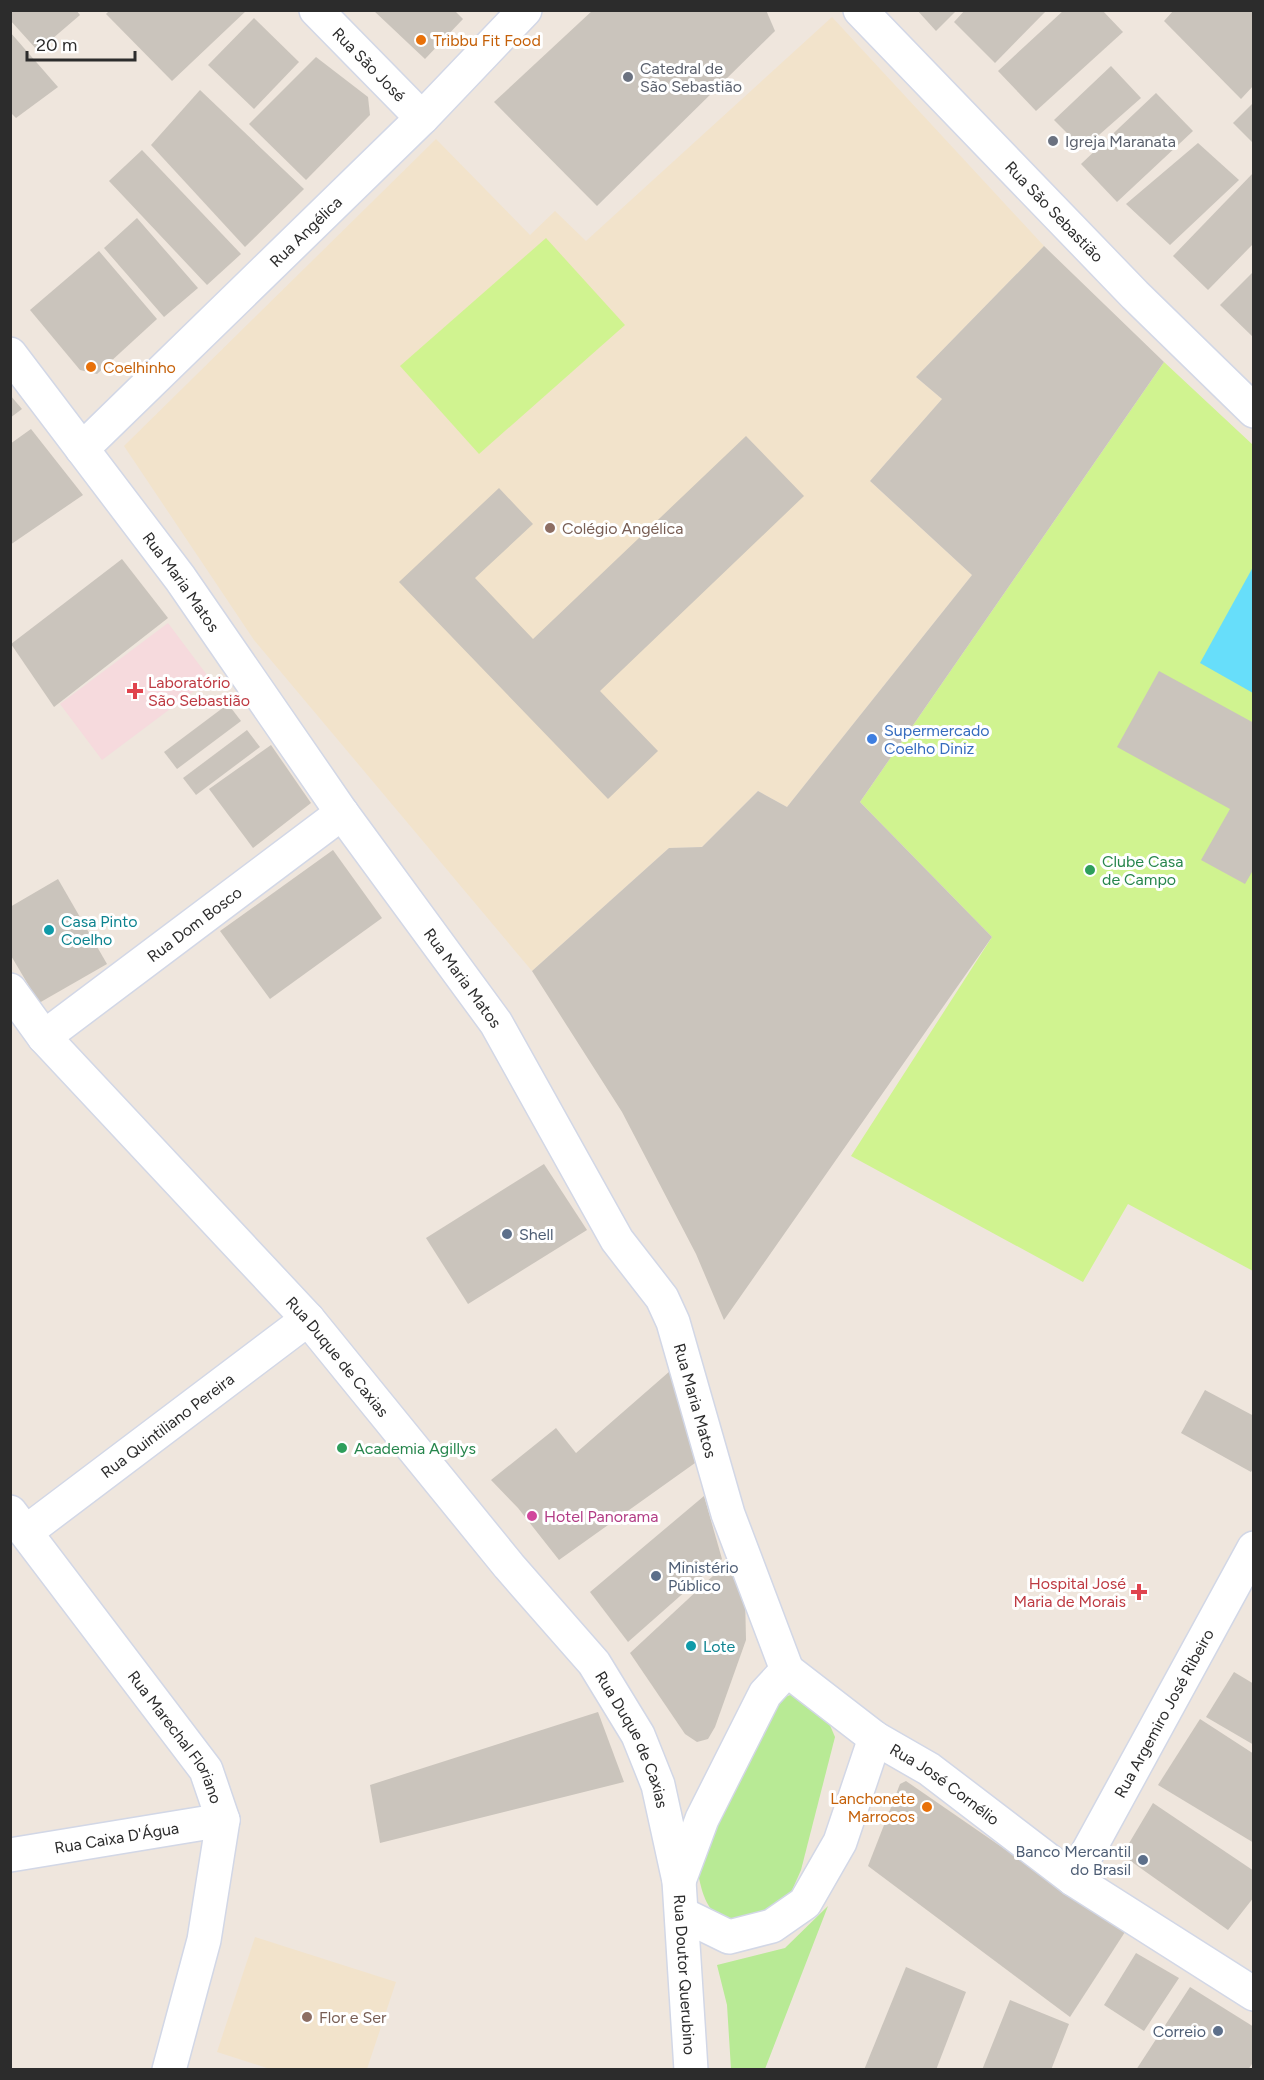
<svg xmlns="http://www.w3.org/2000/svg" width="1264" height="2080" font-family="Figtree,sans-serif">
<style>
.education{fill:#f2e3cb}
.medical{fill:#f6dadd}
.green{fill:#b8ea95}
.pitch{fill:#d0f390}
.water{fill:#67defa}
.building{fill:#cac4bc}
.lines{fill:none;stroke-linecap:round;stroke-linejoin:round}
.street-casing{stroke:#d2d7e6;stroke-width:36}
.secondary-casing{stroke:#d2d7e6;stroke-width:36}
.street{stroke:#fff;stroke-width:33}
.secondary{stroke:#fff;stroke-width:33}
.food-dot{fill:#e8710a;stroke:#fff;stroke-width:2}
.worship-dot{fill:#6b7280;stroke:#fff;stroke-width:2}
.education-dot{fill:#8d6e63;stroke:#fff;stroke-width:2}
.health-dot{fill:#e0444e;stroke:#fff;stroke-width:2}
.shop-dot{fill:#3f7fe0;stroke:#fff;stroke-width:2}
.leisure-dot{fill:#2e9e5b;stroke:#fff;stroke-width:2}
.culture-dot{fill:#0f9aa8;stroke:#fff;stroke-width:2}
.service-dot{fill:#5c6f8a;stroke:#fff;stroke-width:2}
.hotel-dot{fill:#d1479c;stroke:#fff;stroke-width:2}
.labels{text-anchor:middle;stroke-width:6;stroke-linejoin:round;paint-order:stroke}
.food-label{font-size:16px;fill:#c56008;stroke:#fff;text-anchor:start}
.street-label{font-size:16px;fill:#2c2c2c;stroke:#fff}
.worship-label{font-size:16px;fill:#5b616d;stroke:#fff;text-anchor:start}
.education-label{font-size:16px;fill:#785e54;stroke:#fff;text-anchor:start}
.health-label{font-size:16px;fill:#be3a42;stroke:#fff;text-anchor:start}
.shop-label{font-size:16px;fill:#366cbe;stroke:#fff;text-anchor:start}
.leisure-label{font-size:16px;fill:#27864d;stroke:#fff;text-anchor:start}
.culture-label{font-size:16px;fill:#0d838f;stroke:#fff;text-anchor:start}
.service-label{font-size:16px;fill:#4e5e75;stroke:#fff;text-anchor:start}
.hotel-label{font-size:16px;fill:#b23c85;stroke:#fff;text-anchor:start}
</style>
<rect width="100%" height="100%" fill="#efe6dd"/>
<!-- education -->
<g class="education">
<path d="M832,17L1044,246L916,377L942,399L870,481L972,575L787,807L758,791L702,847L669,848L532,971L254,640L124,446L436,139L530,235L555,211L586,241Z"/>
<path d="M255,1937L396,1982L367,2069H270L217,2052Z"/>
</g>
<!-- medical -->
<path class="medical" d="M168,623L210,679L102,760L60,704Z"/>
<!-- green -->
<g class="green">
<path d="M793,1694L826,1716L835,1737L801,1870L786,1904L733,1928C706,1910 703,1899 697,1868L777,1700Z"/>
<path d="M828,1906L765,2069H731L727,2005L717,1965L785,1948Z"/>
</g>
<!-- pitch -->
<g class="pitch">
<path d="M546,238L625,325L479,454L400,366Z"/>
<path d="M1164,362L1253,445V1271L1128,1204L1083,1282L851,1156L992,937L860,802Z"/>
</g>
<!-- water -->
<path class="water" d="M1253,567V693L1200,663Z"/>
<!-- building -->
<g class="building">
<path d="M10,10H76L80,15L38,51L10,20Z"/>
<path d="M110,10H247L172,81L106,14Z"/>
<path d="M373,10H454L463,19L425,59Z"/>
<path d="M593,10H766L775,31L597,206L494,102Z"/>
<path d="M917,10H957L936,31Z"/>
<path d="M965,10H1047L995,63L954,22Z"/>
<path d="M1064,10H1102L1123,32L1036,111L998,71Z"/>
<path d="M1174,10H1254V85L1241,99L1164,21Z"/>
<path d="M254,18L299,62L254,109L208,65Z"/>
<path d="M10,32L58,87L16,118L10,112Z"/>
<path d="M316,57L368,97L370,115L306,180L249,124Z"/>
<path d="M1111,66L1141,98L1083,149L1054,120Z"/>
<path d="M200,90L304,189L245,247L151,145Z"/>
<path d="M1156,93L1193,131L1117,202L1081,164Z"/>
<path d="M1254,102V144L1233,123Z"/>
<path d="M1198,143L1239,180L1170,245L1126,204Z"/>
<path d="M142,150L241,254L207,285L109,181Z"/>
<path d="M1254,172V243L1208,290L1173,256Z"/>
<path d="M137,218L198,288L164,317L104,248Z"/>
<path d="M1044,246L1164,362L860,802L992,937L724,1320L696,1254L622,1112L532,971L669,848L702,847L758,791L787,807L972,575L870,481L942,399L916,377Z"/>
<path d="M99,251L157,319L97,374L80,370L30,310Z"/>
<path d="M1254,271V338L1220,305Z"/>
<path d="M10,395L22,409L10,418Z"/>
<path d="M31,429L83,495L10,545V444Z"/>
<path d="M746,436L804,496L600,691L658,751L608,799L399,582L499,488L533,524L475,578L533,639Z"/>
<path d="M122,559L168,618L54,707L11,644Z"/>
<path d="M1159,671L1254,723V873L1252,872L1245,884L1201,860L1230,809L1117,747Z"/>
<path d="M228,704L241,721L177,769L164,752Z"/>
<path d="M247,730L260,747L196,795L183,778Z"/>
<path d="M271,745L311,803L253,848L209,789Z"/>
<path d="M333,850L382,918L270,999L220,931Z"/>
<path d="M58,879L107,964L39,1003L10,954V907Z"/>
<path d="M544,1164L587,1230L468,1304L426,1238Z"/>
<path d="M670,1371L695,1463L559,1560L518,1508L491,1480L556,1428L576,1453Z"/>
<path d="M1205,1390L1254,1416V1467L1251,1472L1181,1433Z"/>
<path d="M704,1496L722,1559L628,1642L590,1592Z"/>
<path d="M729,1561L745,1595L746,1640L715,1727L708,1739L697,1742L685,1734L630,1653Z"/>
<path d="M1234,1672L1254,1684V1745L1206,1717Z"/>
<path d="M598,1712L624,1782L380,1843L370,1785Z"/>
<path d="M1200,1719L1254,1754V1843L1158,1785Z"/>
<path d="M906,1781L1125,1932L1070,2017L868,1866L900,1784Z"/>
<path d="M1153,1803L1254,1871V1897L1228,1930L1122,1855Z"/>
<path d="M1136,1953L1179,1978L1144,2031L1104,2005Z"/>
<path d="M906,1967L966,1992L936,2070H864Z"/>
<path d="M1190,1987L1254,2027V2061L1248,2070H1136Z"/>
<path d="M1010,2000L1069,2024L1051,2070H982Z"/>
</g>
<g class="lines">
<defs>
<g id="street">
<path id="s1" d="M316,10L422,118"/>
<path id="s2" d="M860,10L1135,295L1254,411"/>
<path id="s3" d="M82,449L422,118L525,10"/>
<path id="s4" d="M44,1037L342,813"/>
<path id="s5" d="M10,1512L206,1770L223,1820L204,1940L169,2070"/>
<path id="s6" d="M26,1532L308,1319"/>
<path id="s7" d="M10,1855L223,1820"/>
<path id="s8" d="M1073,1879L1254,1548"/>
</g>
<g id="secondary">
<path id="s9" d="M10,354L180,578L342,813L496,1023L617,1240L662,1298L673,1322L728,1514L787,1670"/>
<path id="s10" d="M10,990L44,1037L308,1319L509,1566L594,1663L638,1735L658,1785L679,1881L691,2070"/>
<path id="s11" d="M787,1670L875,1738L929,1769L1073,1879L1254,1994"/>
<path d="M679,1881L702,1819L765,1694L787,1670"/>
<path d="M682,1914L729,1937L772,1926L805,1903L840,1842L875,1738"/>
</g>
</defs>
<!-- street casing -->
<use href="#street" class="street-casing"/>
<!-- secondary casing -->
<use href="#secondary" class="secondary-casing"/>
<!-- street -->
<use href="#street" class="street"/>
<!-- secondary -->
<use href="#secondary" class="secondary"/>
</g>
<!-- markers -->
<g class="food-dot">
<circle cx="421" cy="40" r="6"/>
<circle cx="91" cy="367" r="6"/>
<circle cx="927" cy="1807" r="6"/>
</g>
<g class="worship-dot">
<circle cx="628" cy="77" r="6"/>
<circle cx="1053" cy="141" r="6"/>
</g>
<g class="education-dot">
<circle cx="550" cy="528" r="6"/>
<circle cx="307" cy="2017" r="6"/>
</g>
<g class="health-dot">
<path d="M132 682h6v6h6v6h-6v6h-6v-6h-6v-6h6z"/>
<path d="M1136 1583h6v6h6v6h-6v6h-6v-6h-6v-6h6z"/>
</g>
<circle class="shop-dot" cx="872" cy="739" r="6"/>
<g class="leisure-dot">
<circle cx="1090" cy="870" r="6"/>
<circle cx="342" cy="1448" r="6"/>
</g>
<g class="culture-dot">
<circle cx="49" cy="930" r="6"/>
<circle cx="691" cy="1646" r="6"/>
</g>
<g class="service-dot">
<circle cx="507" cy="1234" r="6"/>
<circle cx="656" cy="1576" r="6"/>
<circle cx="1143" cy="1860" r="6"/>
<circle cx="1218" cy="2031" r="6"/>
</g>
<circle class="hotel-dot" cx="532" cy="1516" r="6"/>
<g class="labels">
<!-- food labels -->
<g class="food-label">
<text x="433" y="46">Tribbu Fit Food</text>
<text x="103" y="373">Coelhinho</text>
<text x="915" y="1804" text-anchor="end">Lanchonete<tspan x="915" dy="18">Marrocos</tspan></text>
</g>
<!-- street labels -->
<g class="street-label">
<text dy="6" stroke="none"><textPath href="#s1" startOffset="76">Rua São José</textPath></text>
<text dy="6" stroke="none"><textPath href="#s2" startOffset="280">Rua São Sebastião</textPath></text>
<text dy="6" stroke="none"><textPath href="#s3" startOffset="312">Rua Angélica</textPath></text>
<text dy="6" stroke="none"><textPath href="#s9" startOffset="285">Rua Maria Matos</textPath></text>
<text dy="6" stroke="none"><textPath href="#s4" startOffset="188">Rua Dom Bosco</textPath></text>
<text dy="6" stroke="none"><textPath href="#s9" startOffset="771">Rua Maria Matos</textPath></text>
<text dy="6" stroke="none"><textPath href="#s10" startOffset="492">Rua Duque de Caxias</textPath></text>
<text dy="6" stroke="none"><textPath href="#s9" startOffset="1257">Rua Maria Matos</textPath></text>
<text dy="6" stroke="none"><textPath href="#s6" startOffset="177">Rua Quintiliano Pereira</textPath></text>
<text dy="6" stroke="none"><textPath href="#s8" startOffset="189">Rua Argemiro José Ribeiro</textPath></text>
<text dy="6" stroke="none"><textPath href="#s5" startOffset="280">Rua Marechal Floriano</textPath></text>
<text dy="6" stroke="none"><textPath href="#s10" startOffset="978">Rua Duque de Caxias</textPath></text>
<text dy="6" stroke="none"><textPath href="#s11" startOffset="195">Rua José Cornélio</textPath></text>
<text dy="6" stroke="none"><textPath href="#s7" startOffset="108">Rua Caixa D'Água</textPath></text>
<text dy="6" stroke="none"><textPath href="#s10" startOffset="1222">Rua Doutor Querubino</textPath></text>
</g>
<!-- worship labels -->
<g class="worship-label">
<text x="640" y="74">Catedral de<tspan x="640" dy="18">São Sebastião</tspan></text>
<text x="1065" y="147">Igreja Maranata</text>
</g>
<!-- education labels -->
<g class="education-label">
<text x="562" y="534">Colégio Angélica</text>
<text x="319" y="2023">Flor e Ser</text>
</g>
<!-- health labels -->
<g class="health-label">
<text x="148" y="688">Laboratório<tspan x="148" dy="18">São Sebastião</tspan></text>
<text x="1126" y="1589" text-anchor="end">Hospital José<tspan x="1126" dy="18">Maria de Morais</tspan></text>
</g>
<!-- shop labels -->
<g class="shop-label">
<text x="884" y="736">Supermercado<tspan x="884" dy="18">Coelho Diniz</tspan></text>
</g>
<!-- leisure labels -->
<g class="leisure-label">
<text x="1102" y="867">Clube Casa<tspan x="1102" dy="18">de Campo</tspan></text>
<text x="354" y="1454">Academia Agillys</text>
</g>
<!-- culture labels -->
<g class="culture-label">
<text x="61" y="927">Casa Pinto<tspan x="61" dy="18">Coelho</tspan></text>
<text x="703" y="1652">Lote</text>
</g>
<!-- service labels -->
<g class="service-label">
<text x="519" y="1240">Shell</text>
<text x="668" y="1573">Ministério<tspan x="668" dy="18">Público</tspan></text>
<text x="1131" y="1857" text-anchor="end">Banco Mercantil<tspan x="1131" dy="18">do Brasil</tspan></text>
<text x="1206" y="2037" text-anchor="end">Correio</text>
</g>
<!-- hotel labels -->
<g class="hotel-label">
<text x="544" y="1522">Hotel Panorama</text>
</g>
</g>
<!-- border -->
<rect width="1264" height="2080" fill="none" stroke="#2c2c2c" stroke-width="24"/>
<!-- scale -->
<path d="M27 51v9h108v-9" fill="none" stroke="#2c2c2c" stroke-width="3"/>
<text x="36" y="51" font-size="18" fill="#2c2c2c" stroke="#ffffff" stroke-width="4.5" paint-order="stroke">20 m</text>
</svg>
